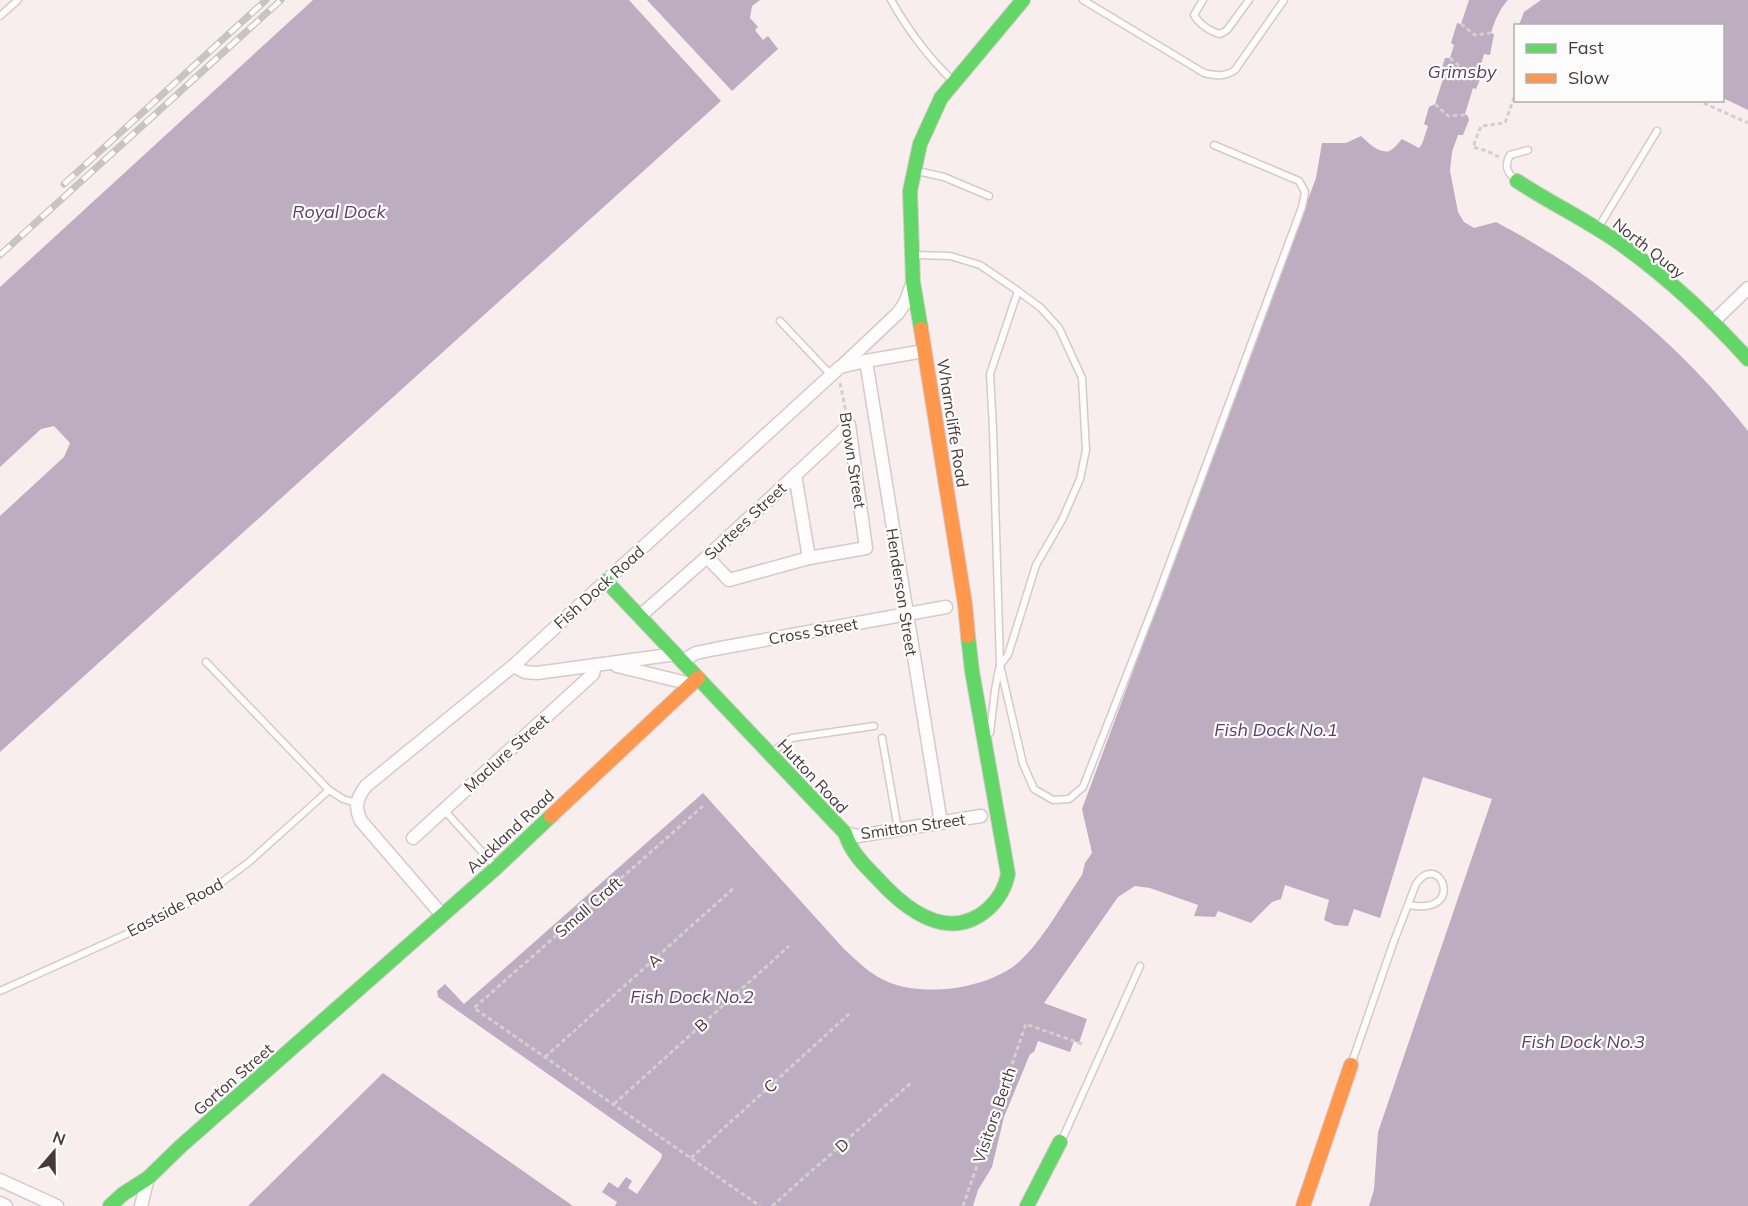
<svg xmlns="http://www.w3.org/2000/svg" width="1748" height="1206" font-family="Mulish,sans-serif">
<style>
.water{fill:#bdadc1}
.pier{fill:#f8eeee}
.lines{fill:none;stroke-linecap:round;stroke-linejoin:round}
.lane-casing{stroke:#d7c9ca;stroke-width:9}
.street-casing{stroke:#d7c9ca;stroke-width:15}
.fast-casing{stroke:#d7c9ca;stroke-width:16}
.slow-casing{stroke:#d7c9ca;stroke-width:16}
.path{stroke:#d4cfcf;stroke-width:3;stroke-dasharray:4.5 3;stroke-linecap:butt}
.lane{stroke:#fefcfc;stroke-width:6}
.street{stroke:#fefcfc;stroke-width:12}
.fast{stroke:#63d668;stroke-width:14}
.slow{stroke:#ff974d;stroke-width:14}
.rail-casing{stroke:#c8c4c4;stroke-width:7}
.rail{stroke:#fcfcfc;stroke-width:4.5;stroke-dasharray:14;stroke-linecap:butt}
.labels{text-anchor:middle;stroke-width:4.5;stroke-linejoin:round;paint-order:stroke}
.street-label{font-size:16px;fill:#493839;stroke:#fcfcfc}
.water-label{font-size:18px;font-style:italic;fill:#5b3f69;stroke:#fcfcfc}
</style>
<rect width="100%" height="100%" fill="#f8eeee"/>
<!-- water -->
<g class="water">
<path d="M313,0H629L721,101L0,752V287Z"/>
<path d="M647,0H760L752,6L750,18L758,27L755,30L763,40L768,36L778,49L732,91Z"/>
<path d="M1469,0H1508C1499,10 1495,20 1491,33L1494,34L1490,55L1484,54L1480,68L1484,70L1476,89L1473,88L1465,114L1468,116L1469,120L1463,135H1458L1452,152L1450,171L1458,212L1464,222L1474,228L1496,222C1595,274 1679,343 1748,431V1206H1369L1374,1190L1378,1132L1492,799L1423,777L1380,918L1354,909L1348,926L1335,925L1324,920L1329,900L1285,885L1281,899L1272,902L1251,923L1218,911L1215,917L1194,916L1198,905L1150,888L1135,886L1118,897L1044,1003L1087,1019L1079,1043L1074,1041L1070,1052L1038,1041L1034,1052L1030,1054L1004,1117L992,1167L978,1190L973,1206H615L617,1202L602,1192L609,1182L618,1188L626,1177L632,1181L628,1188L637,1194L661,1159L662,1154L438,997L437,991L445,984L464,1004L703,793L844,949C857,961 871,975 888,982C926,998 994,988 1023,958C1046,935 1064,901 1082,875L1085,863L1092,853L1082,809L1316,178L1322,143H1346L1361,136C1368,143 1382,156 1391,150C1395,148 1398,143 1402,139L1419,148L1422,144L1428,126L1424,124L1429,107L1435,104L1443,79L1441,77V71L1445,58H1450L1454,45L1451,43L1457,23L1461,24Z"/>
<path d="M1541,0H1748V110L1723,98L1722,26L1519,25L1524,12Z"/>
<path d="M383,1073L573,1206H248Z"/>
</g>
<!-- pier -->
<path class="pier" d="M54,426L70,443L64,457L0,516V467L41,429Z"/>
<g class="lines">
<defs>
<g id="lane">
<path d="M891,0C908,30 928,57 953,81"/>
<path d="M1083,0L1204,73C1217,76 1224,77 1235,70L1284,0"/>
<path d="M1203,0L1194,15C1199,24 1211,32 1220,34L1227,30L1249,0"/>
<path d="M0,16L18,0"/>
<path d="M917,171L944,177L989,196"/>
<path d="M1516,180C1507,173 1504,166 1510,155L1528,150"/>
<path d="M1598,228L1657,131"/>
<path d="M915,255L950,256L980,265L1018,291L1041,308L1059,328L1082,378L1086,450L1080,479L1062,520L1036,565L1008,655L1000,665L993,429L990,374L1018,291"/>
<path d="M780,321L831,375"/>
<path d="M206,662L329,790L343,799L356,803"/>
<path d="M1000,665L1023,764L1034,789L1053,800L1069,799L1083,787L1156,600L1302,207L1305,192L1299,181L1214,145"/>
<path d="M990,733L995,690L999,669"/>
<path d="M882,738L898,829"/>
<path d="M772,752L792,738L874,726"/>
<path d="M444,810L494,865"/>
<path d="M0,991L140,928L206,894L249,862L329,790"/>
<path d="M1352,1062L1394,941L1416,884C1440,849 1467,916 1409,905"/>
<path d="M1061,1142L1140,966"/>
</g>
<g id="street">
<path d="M1712,323L1748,288"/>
<path d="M866,361L941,823"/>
<path d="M843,365L898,313L905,303L912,284"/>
<path d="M795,475L809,558"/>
<path d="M707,557L729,580L809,558L866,548L849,425"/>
<path d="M640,616L707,557L849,425"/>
<path d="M682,661L696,653L715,649L946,607"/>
<path d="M513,666L525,672L537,673L676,654"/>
<path d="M617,666L691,684"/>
<path d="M845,833L858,836L981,816"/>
<path d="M413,838L593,674L595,665"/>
<path d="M442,915L361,821C354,806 357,798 366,786L513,666L840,367L866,361L924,351"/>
<path d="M0,1180L57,1206"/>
<path d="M0,1203L6,1206"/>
<path d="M141,1206L148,1178"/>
</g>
<g id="fast">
<path d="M1517,181C1549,202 1584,219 1615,240C1664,274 1708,315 1748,359"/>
<path d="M921,329L913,282L910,191L920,144L941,98L1023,0"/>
<path d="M606,581L845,833C851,852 863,864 877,878C904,908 948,944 988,909C999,899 1005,889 1008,874L972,671L968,636"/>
<path d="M110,1206L123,1194L148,1178L181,1146L496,868L551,816"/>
<path d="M1027,1206L1060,1142"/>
</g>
<g id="slow">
<path d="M921,329L965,604L968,636"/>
<path d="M551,816L698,678"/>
<path d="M1303,1206L1351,1065"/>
</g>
</defs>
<!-- lane casing -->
<use href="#lane" class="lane-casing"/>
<!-- street casing -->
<use href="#street" class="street-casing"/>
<!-- fast casing -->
<use href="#fast" class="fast-casing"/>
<!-- slow casing -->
<use href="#slow" class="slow-casing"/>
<!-- path -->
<g class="path">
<path d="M1461,24L1475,35L1491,33"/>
<path d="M1450,58L1463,69L1480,68"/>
<path d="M1697,100L1748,123"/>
<path d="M1435,104L1448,116L1465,115"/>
<path d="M1499,157L1487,151L1473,147L1481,126L1505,123L1516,92"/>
<path d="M840,383L846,412"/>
<path d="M703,806L474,1008L760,1206"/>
<path d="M545,1057L735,887"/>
<path d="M614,1104L789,946"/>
<path d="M691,1158L849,1014"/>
<path d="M772,1206L911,1083"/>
<path d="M963,1206L1026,1024L1082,1044"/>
</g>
<!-- lane -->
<use href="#lane" class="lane"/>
<!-- street -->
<use href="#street" class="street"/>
<!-- fast -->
<use href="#fast" class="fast"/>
<!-- slow -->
<use href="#slow" class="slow"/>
<defs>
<g id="rail">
<path d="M64,184L266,0"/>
<path d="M0,255L281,0"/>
</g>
</defs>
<!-- rail casing -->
<use href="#rail" class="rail-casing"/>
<!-- rail -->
<use href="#rail" class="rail"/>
</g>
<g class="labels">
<!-- street labels -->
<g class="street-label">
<text transform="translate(1649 248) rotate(38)" y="6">North Quay</text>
<text transform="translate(953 423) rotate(81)" y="6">Wharncliffe Road</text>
<text transform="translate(853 460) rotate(81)" y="6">Brown Street</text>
<text transform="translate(745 521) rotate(-43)" y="6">Surtees Street</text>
<text transform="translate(599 587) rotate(-42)" y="6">Fish Dock Road</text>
<text transform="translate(902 592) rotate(81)" y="6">Henderson Street</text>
<text transform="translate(813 631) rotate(-10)" y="6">Cross Street</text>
<text transform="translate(506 753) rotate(-42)" y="6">Maclure Street</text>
<text transform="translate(813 776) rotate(47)" y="6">Hutton Road</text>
<text transform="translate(913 826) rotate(-8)" y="6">Smitton Street</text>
<text transform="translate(510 831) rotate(-43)" y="6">Auckland Road</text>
<text transform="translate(175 907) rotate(-28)" y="6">Eastside Road</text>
<text transform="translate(588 907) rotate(-41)" y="6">Small Craft</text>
<text transform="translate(654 960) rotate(-42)" y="6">A</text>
<text transform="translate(701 1025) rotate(-42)" y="6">B</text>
<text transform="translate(233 1079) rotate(-41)" y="6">Gorton Street</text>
<text transform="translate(770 1086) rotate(-42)" y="6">C</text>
<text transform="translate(994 1115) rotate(-71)" y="6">Visitors Berth</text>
<text transform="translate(842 1145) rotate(-42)" y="6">D</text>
</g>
<!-- water labels -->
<g class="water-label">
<text x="1462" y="78">Grimsby</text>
<text x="339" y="218">Royal Dock</text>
<text x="1276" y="736">Fish Dock No.1</text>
<text x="692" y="1003">Fish Dock No.2</text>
<text x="1583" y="1048">Fish Dock No.3</text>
</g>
</g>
<!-- legend -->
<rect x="1514" y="24" width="210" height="78" fill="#fcfcfc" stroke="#b4aeae" stroke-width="1.5"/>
<rect x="1526" y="44" width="30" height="9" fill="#63d668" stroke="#b4aeae" stroke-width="1.5"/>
<text x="1568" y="54" font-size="18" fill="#493839">Fast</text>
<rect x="1526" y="74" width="30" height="9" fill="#ff974d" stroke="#b4aeae" stroke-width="1.5"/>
<text x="1568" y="84" font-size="18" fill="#493839">Slow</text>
<!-- north arrow -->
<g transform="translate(54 1152) rotate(20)" stroke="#fcfcfc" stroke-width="4.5" paint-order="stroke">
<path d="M0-4.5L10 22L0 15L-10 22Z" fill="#493839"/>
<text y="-9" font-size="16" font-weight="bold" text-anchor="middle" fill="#493839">N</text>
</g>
</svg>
